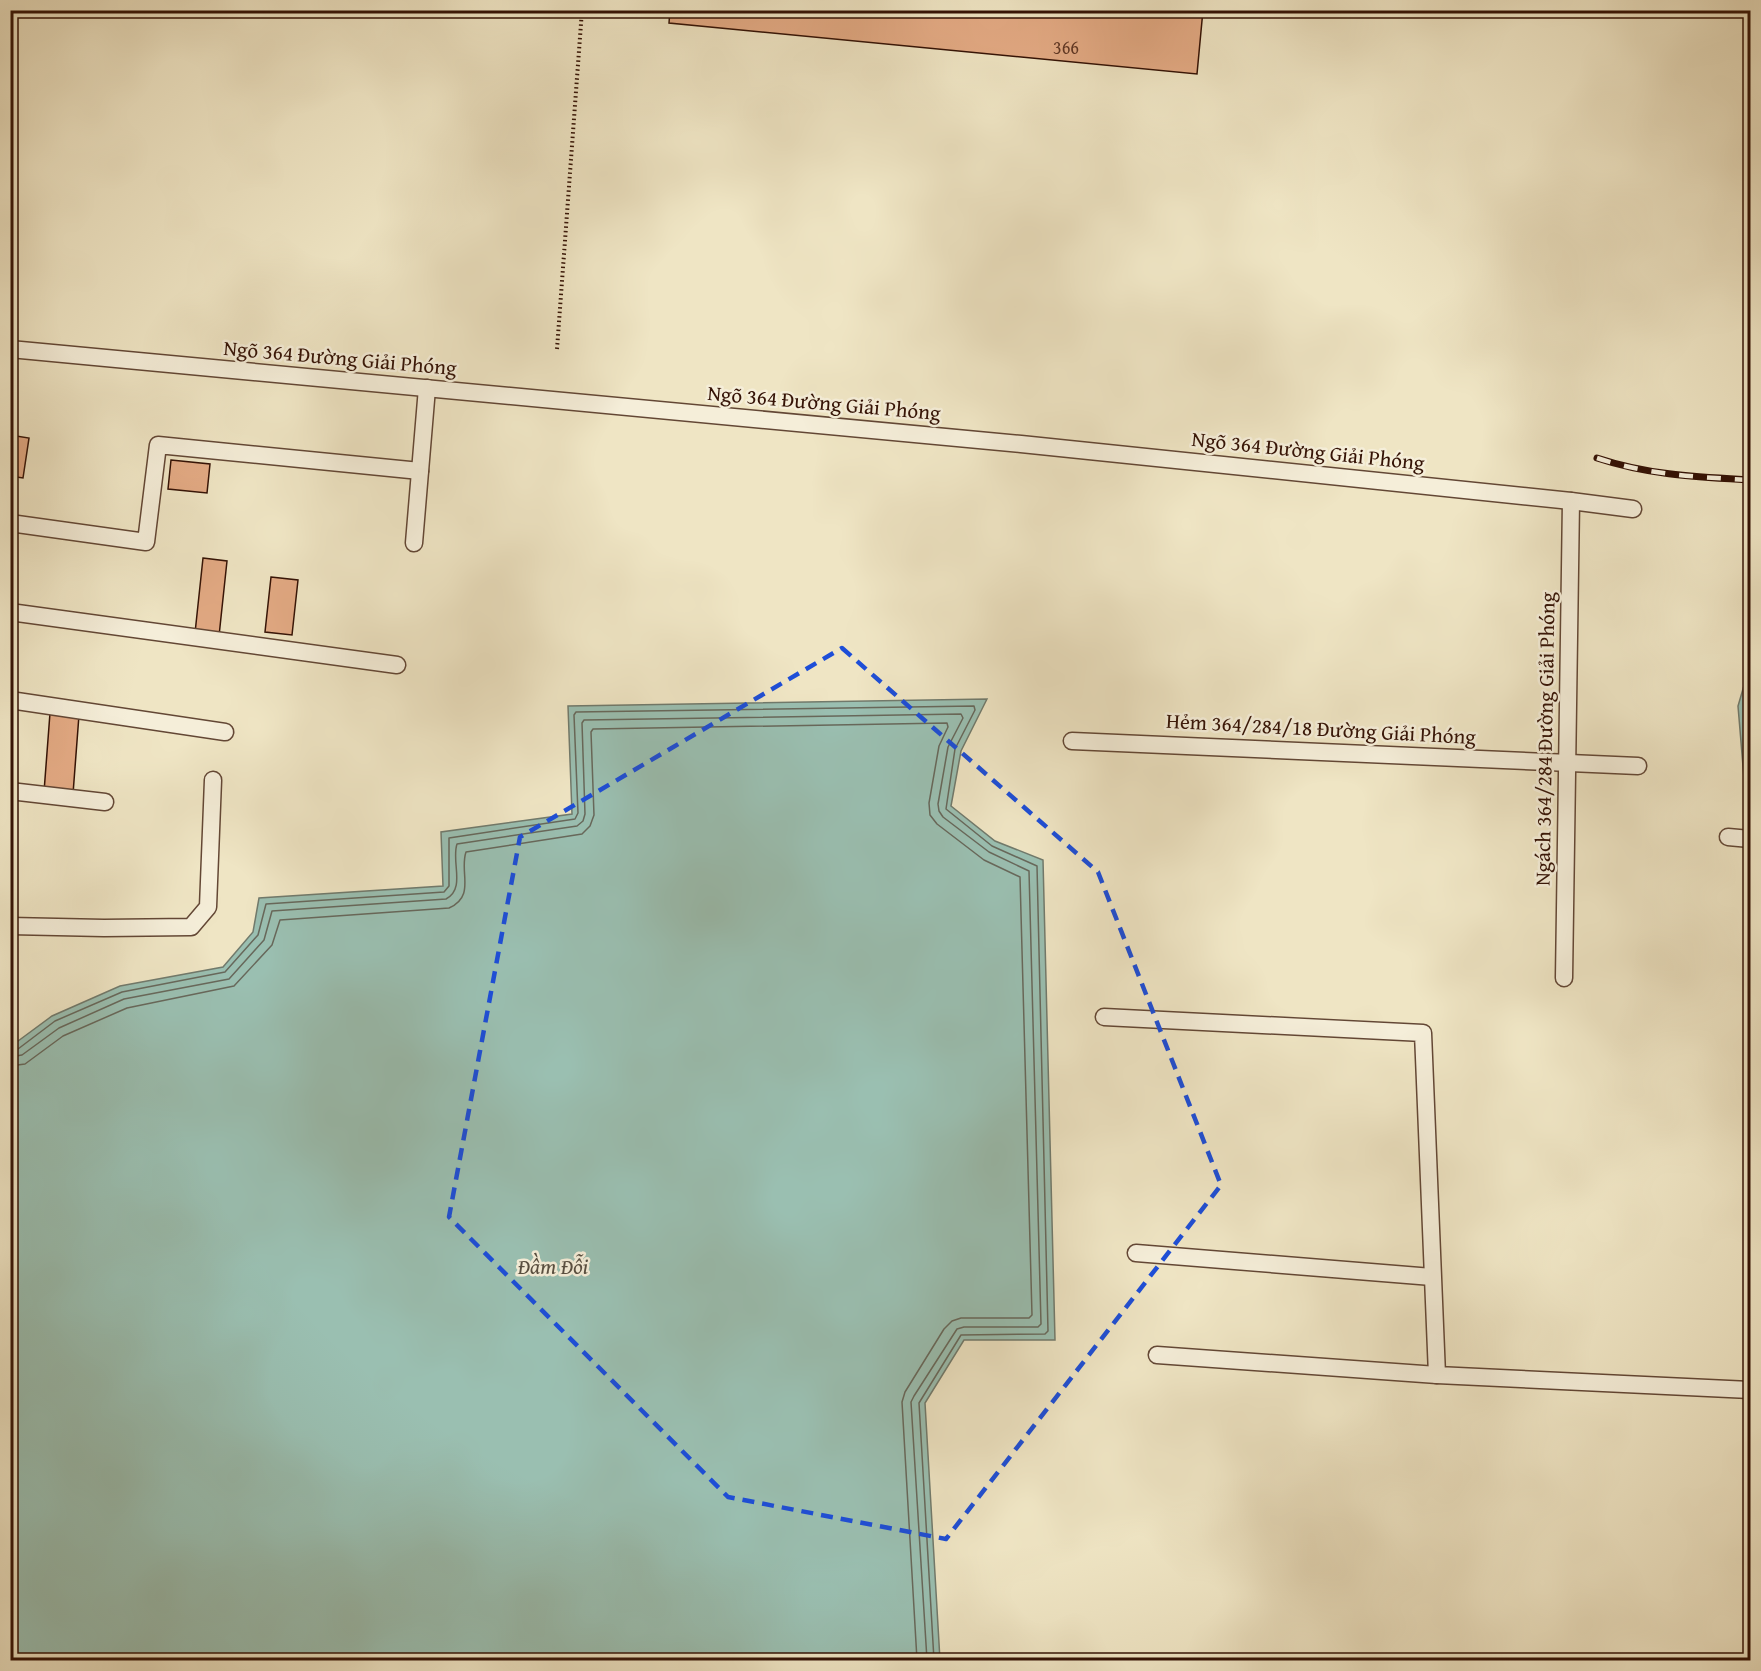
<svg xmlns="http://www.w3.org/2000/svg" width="1761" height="1671" font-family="'Gentium Book Plus',serif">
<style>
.water{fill:#9abfb1;stroke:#717a6c;stroke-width:1.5}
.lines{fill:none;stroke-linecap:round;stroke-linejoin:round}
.shore{stroke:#67685b;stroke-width:1.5}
.building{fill:#e3aa84;stroke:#341205;stroke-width:1.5}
.lane-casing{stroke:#634735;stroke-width:19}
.path{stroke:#341205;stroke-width:4;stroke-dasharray:1.5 3;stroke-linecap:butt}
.lane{stroke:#f5eed9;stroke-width:16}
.rail-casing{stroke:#341205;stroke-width:7}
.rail{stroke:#f5eed9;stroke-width:4.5;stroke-dasharray:14;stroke-linecap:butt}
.marked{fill:none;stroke:#1d4ed8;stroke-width:4.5;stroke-dasharray:12 8;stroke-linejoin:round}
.labels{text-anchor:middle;stroke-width:5;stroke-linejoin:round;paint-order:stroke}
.number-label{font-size:18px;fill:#603825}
.street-label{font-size:21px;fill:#341205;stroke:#f5eed9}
.water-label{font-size:22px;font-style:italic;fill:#584f41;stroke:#f5eed9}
</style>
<rect width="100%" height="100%" fill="#efe5c4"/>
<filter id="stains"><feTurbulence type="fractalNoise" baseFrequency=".00333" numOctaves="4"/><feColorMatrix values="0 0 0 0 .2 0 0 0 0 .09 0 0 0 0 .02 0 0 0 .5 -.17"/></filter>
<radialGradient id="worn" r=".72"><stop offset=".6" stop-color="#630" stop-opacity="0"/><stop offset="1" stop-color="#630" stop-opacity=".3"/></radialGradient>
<!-- water -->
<g class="water">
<path d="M1750,665V783L1744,778L1738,706Z"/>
<path d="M987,699L961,751L951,806L995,841L1043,860L1055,1340H964L925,1403L940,1660H11V1043L14,1044L52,1016L120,986L223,967L253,932L259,898L443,886L441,832L572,814L568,706Z"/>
</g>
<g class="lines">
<!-- shore -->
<g class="shore">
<path d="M1750,686L1744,707L1750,776"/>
<path d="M10,1049H18L55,1021L122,992L225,972L258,935L266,904L444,892L449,886V838L575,819L578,813L574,715L576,712L974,706L975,710L955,749L946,809L992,846L1037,866L1048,1331L1045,1334L961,1335L919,1403L934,1660"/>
<path d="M10,1057L22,1055L59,1028L124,999L229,979L264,940L272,911L446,899C466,889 451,861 457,844L577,826L583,821L585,814L582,723L584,720L961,714L963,718L948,747L938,804L939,811L943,817L989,852L1029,871L1041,1324L1038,1327H964L957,1329L914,1396L911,1402L927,1660"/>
<path d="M10,1066L25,1064L63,1036L127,1008L234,986L272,945L280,920L449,908C476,896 459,872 466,852L582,834L590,826L594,815L591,732L593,729L947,723L948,727L939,746L929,803L930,815L937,824L984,860L1020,877L1032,1315L1029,1318H961L952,1321L944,1329L905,1392L902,1402L917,1660"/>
</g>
</g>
<!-- building -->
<g class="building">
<path d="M670,10H1203L1197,74L669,23Z"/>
<path d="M10,435L29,438L23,478L10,476Z"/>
<path d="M171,460L210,464L207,493L168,489Z"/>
<path d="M203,558L227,561L219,636L195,633Z"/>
<path d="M271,577L298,580L292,635L265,632Z"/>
<path d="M50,713L79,715L73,794L44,792Z"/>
</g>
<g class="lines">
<defs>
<g id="lane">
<path d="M10,349L1021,444L1571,501L1633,509"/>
<path d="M10,523L146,542L158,445L420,471"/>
<path d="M414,543L427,388"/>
<path d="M10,612L397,665"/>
<path d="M10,700L225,732"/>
<path d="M1072,741L1638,766"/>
<path d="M10,791L105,802"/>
<path d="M1728,837L1750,839"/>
<path d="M10,926L104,928L191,927L208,907L213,780"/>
<path d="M1564,978L1571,501"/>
<path d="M1104,1017L1423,1033L1437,1375L1750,1390"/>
<path d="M1136,1253L1432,1277"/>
<path d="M1157,1355L1437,1375"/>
</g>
</defs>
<!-- lane casing -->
<use href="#lane" class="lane-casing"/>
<!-- path -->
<path class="path" d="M557,349L582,10"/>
<!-- lane -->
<use href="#lane" class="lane"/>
<defs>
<path id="rail" d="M1597,458C1648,475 1697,477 1750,480"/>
</defs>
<!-- rail casing -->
<use href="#rail" class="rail-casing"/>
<!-- rail -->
<use href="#rail" class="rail"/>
</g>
<!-- marked area -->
<path class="marked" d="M842,648L1098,872L1221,1185L946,1539L728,1497L449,1217L520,837Z"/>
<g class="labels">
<!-- number labels -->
<g class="number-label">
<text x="1066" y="54">366</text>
</g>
<!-- street labels -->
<g class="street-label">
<text transform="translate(340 358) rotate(5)" y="7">Ngõ 364 Đường Giải Phóng</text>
<text transform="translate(824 403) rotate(5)" y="7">Ngõ 364 Đường Giải Phóng</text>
<text transform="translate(1308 451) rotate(6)" y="7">Ngõ 364 Đường Giải Phóng</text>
<text transform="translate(1321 729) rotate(3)" y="7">Hẻm 364/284/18 Đường Giải Phóng</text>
<text transform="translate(1545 739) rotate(-89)" y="7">Ngách 364/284 Đường Giải Phóng</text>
</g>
<!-- water labels -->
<g class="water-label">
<text x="553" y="1274">Đầm Đỗi</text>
</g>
</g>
<!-- margin -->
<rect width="1761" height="1671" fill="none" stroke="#efe5c4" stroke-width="36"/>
<rect x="12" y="12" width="1737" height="1647" fill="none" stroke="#341205" stroke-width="3"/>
<rect x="18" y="18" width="1725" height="1635" fill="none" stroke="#341205" stroke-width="1.5"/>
<rect width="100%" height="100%" filter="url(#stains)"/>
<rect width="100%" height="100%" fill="url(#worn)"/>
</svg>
